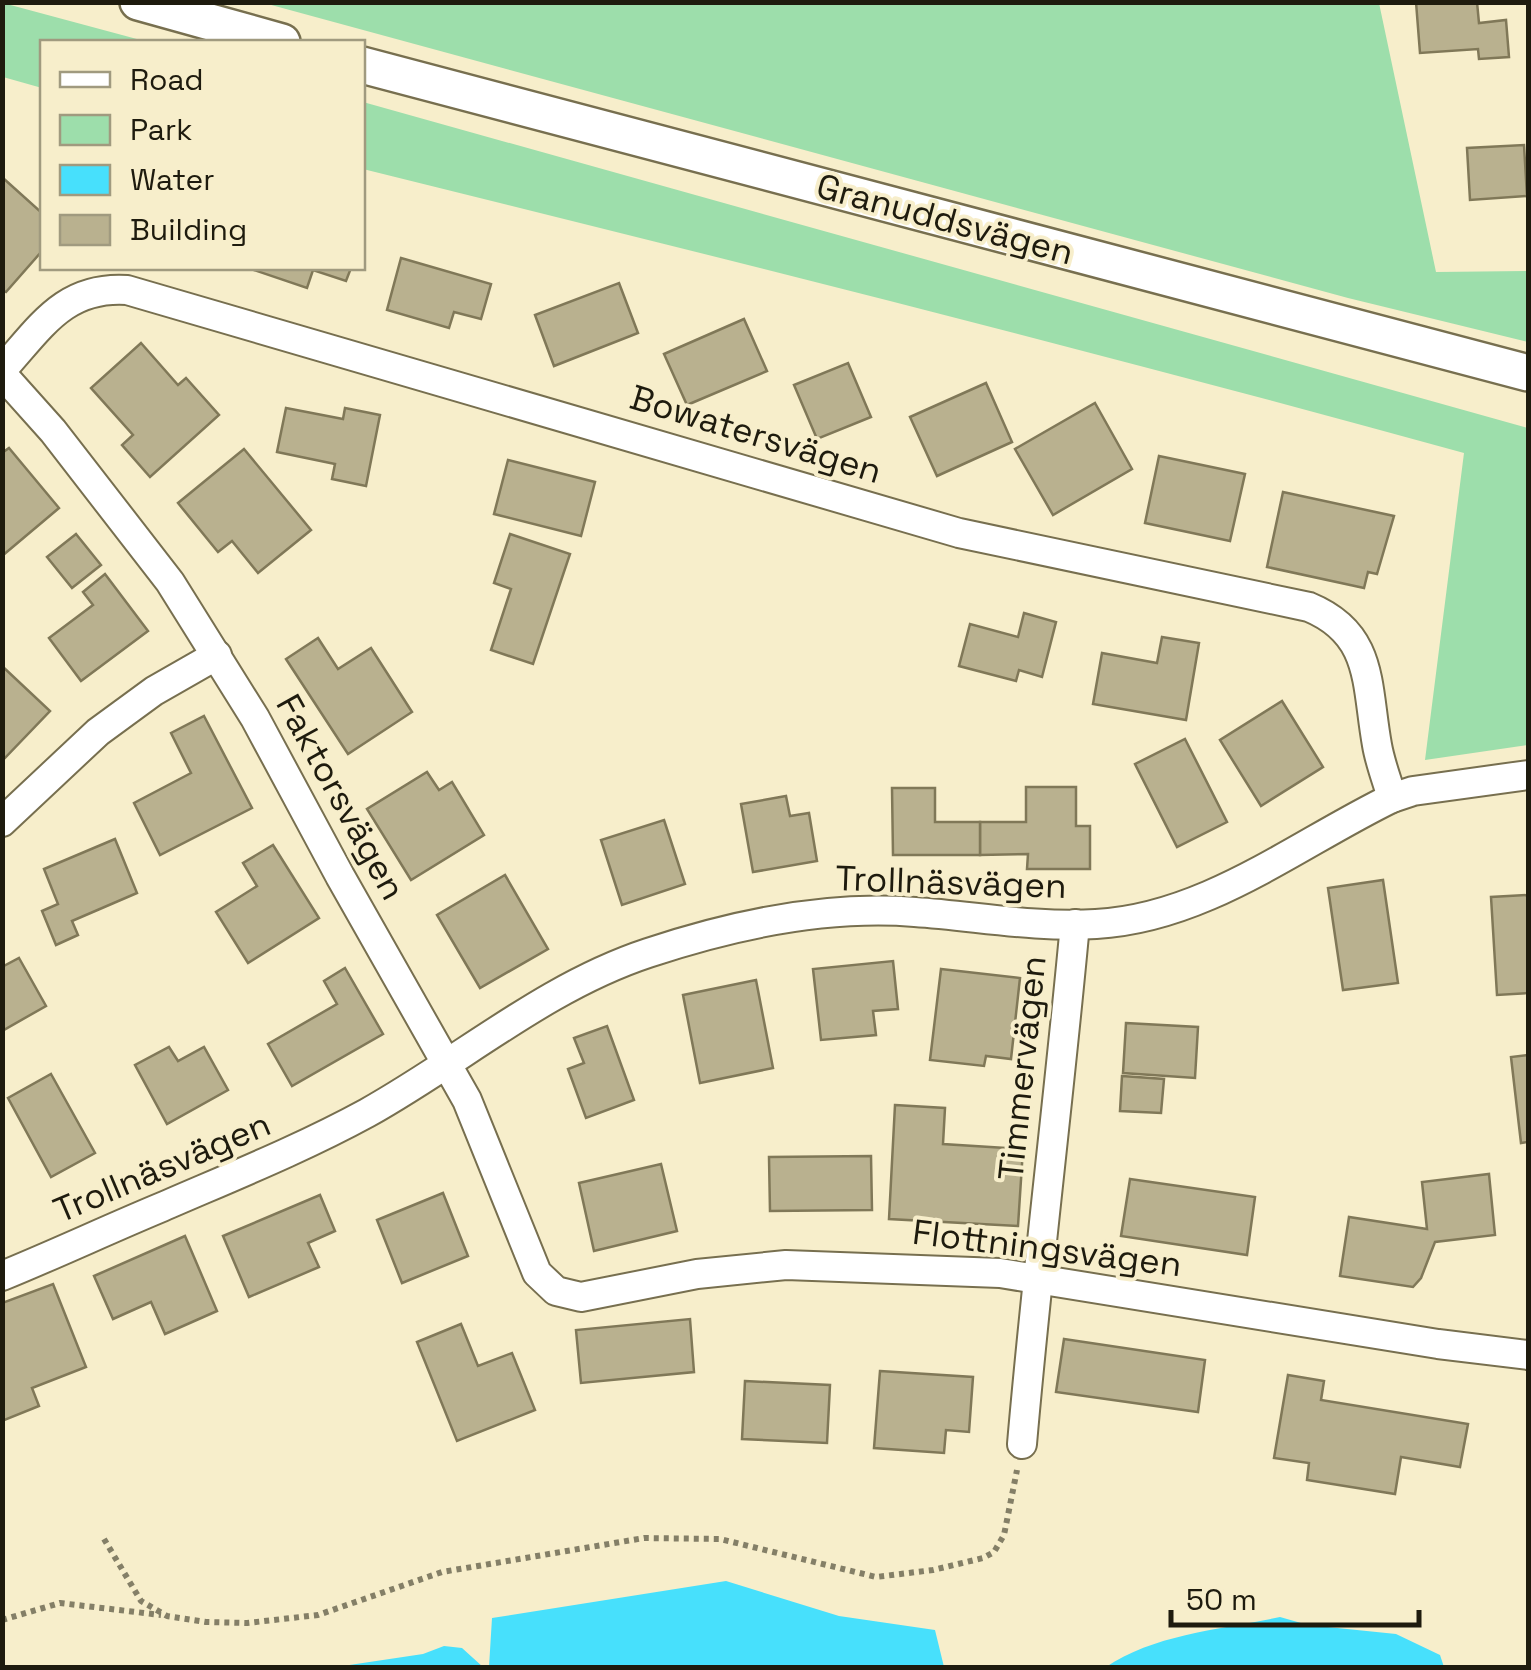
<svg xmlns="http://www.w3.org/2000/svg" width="1531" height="1670" font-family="'Space Grotesk',sans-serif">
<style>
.green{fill:#9ddeab}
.water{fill:#47e0fc}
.building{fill:#b9b18f;stroke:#807858;stroke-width:2.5}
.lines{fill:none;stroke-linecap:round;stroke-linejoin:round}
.minor-casing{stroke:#776f4f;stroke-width:32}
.tertiary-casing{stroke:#776f4f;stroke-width:40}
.path{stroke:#847f67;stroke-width:6;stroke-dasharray:5 5;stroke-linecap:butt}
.minor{stroke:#fff;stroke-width:28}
.tertiary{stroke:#fff;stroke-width:35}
.labels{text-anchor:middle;stroke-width:8;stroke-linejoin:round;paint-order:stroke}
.street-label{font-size:35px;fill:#1e1b0e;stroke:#f7eecb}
</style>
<rect width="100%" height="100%" fill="#f7eecb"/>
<!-- green -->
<g class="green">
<path d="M2,3H3L148,42H42V88L3,77Z"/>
<path d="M264,3H1379L1436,272L1528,271V342L1348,298Z"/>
<path d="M363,102L1528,428V745L1425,760L1464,453C1098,352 731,260 363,169Z"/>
</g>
<!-- water -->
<g class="water">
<path d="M726,1581L839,1616L935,1630L944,1667H489L492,1618Z"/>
<path d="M1280,1617L1308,1625L1396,1634L1440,1655L1444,1667H1106C1154,1634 1223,1629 1280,1617Z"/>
<path d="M444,1646L462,1648L483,1667H336L423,1654Z"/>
</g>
<!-- building -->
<g class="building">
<path d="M1416,2H1477L1479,23L1506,20L1509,57L1479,59L1478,49L1420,53Z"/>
<path d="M1524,145L1527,196L1470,200L1467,148Z"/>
<path d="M3,178L42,213V251L6,292L2,290Z"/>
<path d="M401,258L491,284L481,319L454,312L449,328L387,310Z"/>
<path d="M248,268H351L346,281L313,270L307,288Z"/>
<path d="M619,283L638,333L554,366L535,315Z"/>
<path d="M744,319L767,371L687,405L664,354Z"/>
<path d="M141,343L178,385L186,378L219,415L150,477L122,445L133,435L91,388Z"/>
<path d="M848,363L871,417L817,439L794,385Z"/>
<path d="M986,383L1012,442L937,476L910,417Z"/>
<path d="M1095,403L1132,469L1053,515L1015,449Z"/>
<path d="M286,408L343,419L345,408L380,415L366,486L332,479L335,464L277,452Z"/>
<path d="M9,448L59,508L2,556V453Z"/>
<path d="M244,449L311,530L258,573L232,541L218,552L178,503Z"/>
<path d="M1159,456L1245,474L1230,541L1145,523Z"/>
<path d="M508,460L595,482L581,536L494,514Z"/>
<path d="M1283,492L1394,516L1377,574L1368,572L1364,588L1267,567Z"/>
<path d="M76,534L101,565L72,588L47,557Z"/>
<path d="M510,534L570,554L533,664L491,650L511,589L494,583Z"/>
<path d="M105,574L148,631L81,681L49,638L93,605L83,592Z"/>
<path d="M1024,613L1056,622L1042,677L1019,670L1016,681L959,666L970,624L1018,637Z"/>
<path d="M1162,637L1199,643L1186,720L1093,704L1102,653L1157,663Z"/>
<path d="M318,638L338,669L371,648L412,712L348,754L286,659Z"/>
<path d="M2,666L50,711L2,761Z"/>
<path d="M1282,701L1323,767L1261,806L1220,740Z"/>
<path d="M204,716L252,808L160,855L134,803L191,773L171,733Z"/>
<path d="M1185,739L1227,822L1177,847L1135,764Z"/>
<path d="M427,772L439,790L452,782L484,835L411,880L367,809Z"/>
<path d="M1026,787H1076V826H1090V869H1027L1028,854L980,855V822H1026Z"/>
<path d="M892,788H935V822H980V855H893Z"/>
<path d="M786,796L790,816L809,813L817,861L753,872L741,804Z"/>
<path d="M664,820L685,884L622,905L601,840Z"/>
<path d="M115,839L137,893L72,921L78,935L56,945L42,911L58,904L44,869Z"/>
<path d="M273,845L319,918L248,963L216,912L257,886L243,863Z"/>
<path d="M505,875L548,949L480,988L437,915Z"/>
<path d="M1383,880L1398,983L1343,990L1328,888Z"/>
<path d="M1528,895V993L1497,995L1491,897Z"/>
<path d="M19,958L46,1006L2,1031V967Z"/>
<path d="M893,961L898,1009L873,1011L876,1035L821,1040L813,969Z"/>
<path d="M345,968L383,1034L292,1086L268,1044L337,1004L324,981Z"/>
<path d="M941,969L1020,978L1011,1059L986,1056L984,1066L930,1060Z"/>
<path d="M756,980L773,1068L700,1083L683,995Z"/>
<path d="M1126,1023L1198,1027L1195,1078L1123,1073Z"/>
<path d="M607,1026L634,1100L586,1118L568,1069L584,1063L574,1038Z"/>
<path d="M169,1047L178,1061L204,1047L228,1090L167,1124L135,1065Z"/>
<path d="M1528,1055V1142L1521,1143L1511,1057Z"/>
<path d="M51,1074L95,1153L51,1177L8,1098Z"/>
<path d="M1122,1076L1164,1079L1161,1113L1120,1111Z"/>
<path d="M895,1105L945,1108L943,1144L1023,1149L1018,1226L889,1219Z"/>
<path d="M871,1156L872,1210L770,1211L769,1157Z"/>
<path d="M661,1164L677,1231L594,1251L579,1183Z"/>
<path d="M1489,1174L1495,1235L1435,1242L1421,1278L1413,1287L1340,1276L1349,1217L1427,1229L1422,1182Z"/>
<path d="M1130,1179L1255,1197L1247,1255L1121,1236Z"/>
<path d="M443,1193L468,1256L402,1283L377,1220Z"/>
<path d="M320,1195L335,1231L308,1243L319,1267L249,1297L223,1236Z"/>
<path d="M185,1236L217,1311L165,1334L151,1302L113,1319L94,1276Z"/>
<path d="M53,1284L86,1367L32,1388L39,1406L2,1421V1303Z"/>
<path d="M690,1319L694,1372L581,1383L576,1330Z"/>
<path d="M461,1324L478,1366L512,1353L535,1410L457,1441L417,1342Z"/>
<path d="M1064,1339L1205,1360L1198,1412L1056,1392Z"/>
<path d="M880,1371L973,1377L969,1432L946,1430L944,1453L874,1448Z"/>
<path d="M1288,1375L1324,1381L1321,1400L1468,1424L1460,1467L1401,1457L1395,1494L1307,1480L1309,1463L1274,1458Z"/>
<path d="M745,1381L830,1385L827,1443L742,1439Z"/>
</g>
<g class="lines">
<defs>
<g id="minor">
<path d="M2,370C41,327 64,286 127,290L959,533L1309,607C1374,634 1366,685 1377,745C1380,763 1387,780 1392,798"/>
<path d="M2,374L53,431L170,582L255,718L340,876L467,1100L537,1273L556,1291L581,1297L697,1274L786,1265L1000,1273L1438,1344L1528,1355"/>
<path d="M2,822L98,732L154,691L217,655"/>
<path d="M2,1276C56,1254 109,1229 162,1207C231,1177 301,1149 367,1113C462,1060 545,987 648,953C732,925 827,905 915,912C975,916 1036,928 1096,924C1206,918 1297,844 1392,798L1413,791L1528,775"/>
<path d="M1022,1444C1037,1270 1059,1098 1075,924"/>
</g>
<g id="tertiary">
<path d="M138,2L282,42"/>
<path d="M362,65L1528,373"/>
</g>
</defs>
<!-- minor casing -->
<use href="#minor" class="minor-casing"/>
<!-- tertiary casing -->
<use href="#tertiary" class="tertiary-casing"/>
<!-- path -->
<g class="path">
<path d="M104,1539L141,1601L167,1616L206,1622L247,1623L318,1615L442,1572L644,1538L720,1539L876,1577L933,1570L983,1558L994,1552L1004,1535L1017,1470"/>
<path d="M2,1620L60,1603L161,1615"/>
</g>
<!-- minor -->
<use href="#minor" class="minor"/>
<!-- tertiary -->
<use href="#tertiary" class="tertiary"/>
</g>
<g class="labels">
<!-- street labels -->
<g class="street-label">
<text transform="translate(945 219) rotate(15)" y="12">Granuddsvägen</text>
<text transform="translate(756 434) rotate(17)" y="12">Bowatersvägen</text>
<text transform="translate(341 797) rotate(61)" y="12">Faktorsvägen</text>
<text transform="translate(951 882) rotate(2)" y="12">Trollnäsvägen</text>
<text transform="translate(1022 1068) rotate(-84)" y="12">Timmervägen</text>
<text transform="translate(162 1167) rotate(-23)" y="12">Trollnäsvägen</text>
<text transform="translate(1047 1248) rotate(7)" y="12">Flottningsvägen</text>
</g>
</g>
<!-- border -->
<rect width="1531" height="1670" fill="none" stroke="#1e1b0e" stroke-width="10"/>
<!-- legend -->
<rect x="40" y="40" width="325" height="230" fill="#f7eecb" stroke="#a09a7f" stroke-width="2.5"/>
<rect x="60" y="72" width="50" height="15" fill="#ffffff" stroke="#a09a7f" stroke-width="2.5"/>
<text x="130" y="90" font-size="30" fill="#1e1b0e">Road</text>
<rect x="60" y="115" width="50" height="30" fill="#9ddeab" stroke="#a09a7f" stroke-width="2.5"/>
<text x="130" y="140" font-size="30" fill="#1e1b0e">Park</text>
<rect x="60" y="165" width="50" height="30" fill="#47e0fc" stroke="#a09a7f" stroke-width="2.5"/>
<text x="130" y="190" font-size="30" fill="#1e1b0e">Water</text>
<rect x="60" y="215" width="50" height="30" fill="#b9b18f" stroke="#a09a7f" stroke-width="2.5"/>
<text x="130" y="240" font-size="30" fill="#1e1b0e">Building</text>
<!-- scale -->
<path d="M1171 1610v15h248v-15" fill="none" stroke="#1e1b0e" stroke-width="5"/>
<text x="1186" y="1610" font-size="30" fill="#1e1b0e" stroke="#f7eecb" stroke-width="8" paint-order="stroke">50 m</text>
</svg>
